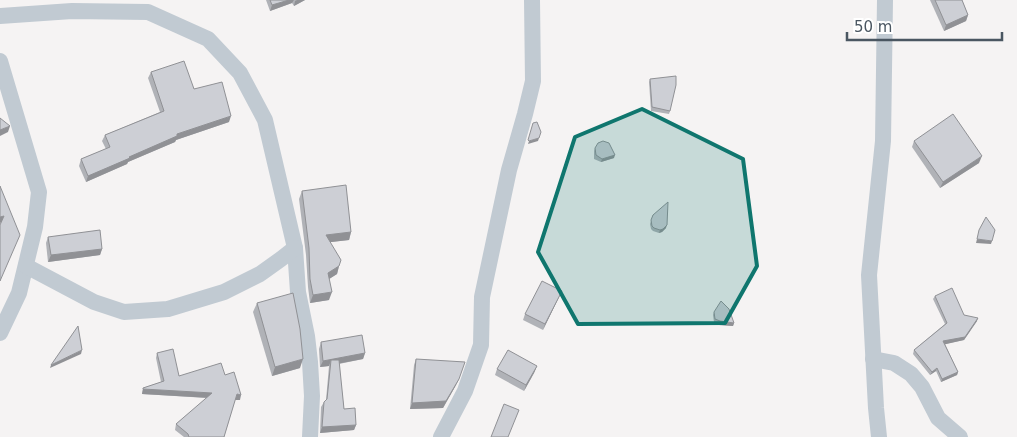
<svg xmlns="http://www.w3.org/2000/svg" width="1017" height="437" font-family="'DejaVu Sans',sans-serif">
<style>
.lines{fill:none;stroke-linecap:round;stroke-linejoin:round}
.street{stroke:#c1cad2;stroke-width:16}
.wall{fill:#b0b2b7}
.shaded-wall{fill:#909195}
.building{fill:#cdcfd5;stroke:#909195}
.marked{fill:#0f766e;fill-opacity:0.2;stroke:#0f766e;stroke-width:4;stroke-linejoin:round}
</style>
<rect width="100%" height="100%" fill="#f5f3f3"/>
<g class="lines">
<!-- street -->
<g class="street">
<path d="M0,16L72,11L148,12L208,39L240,73L265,120L295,248L298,292L307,336L310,362L312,396L310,437"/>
<path d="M0,61L39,192L35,227L19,293L0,333"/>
<path d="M26,266L94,302L124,312L168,309L224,292L260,274L281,259L295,248"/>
<path d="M873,359L894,363L911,374L922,387L938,418L960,437"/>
<path d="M441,437L465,391L481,345L482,297L509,170L525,114L533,81L532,0"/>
<path d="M879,437L876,408L869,275L883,141L885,0"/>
</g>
</g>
<!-- wall -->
<g class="wall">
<path d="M266,0H305L294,6L292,3L270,11Z"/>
<path d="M930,0H962L968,15L966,21L944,31Z"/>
<path d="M151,72L194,89L229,122L176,140L175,142L128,162L127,164L86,182L79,166L81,159L106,149L102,141L105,135L160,112L148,78Z"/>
<path d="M650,79L670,111L669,114L651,111L649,82Z"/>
<path d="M914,141L979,163L940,188L912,147Z"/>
<path d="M595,148L614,158L601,162L594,159V151Z"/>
<path d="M302,191L351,232L349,240L330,242L339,266L337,274L329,279V300L310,303L308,287L306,255L299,199Z"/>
<path d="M653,215L666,228L662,232L659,233L653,231L651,229L650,224Z"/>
<path d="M48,237L102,249L100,255L48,262L46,243Z"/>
<path d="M562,291L559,297L543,330L523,320L525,314Z"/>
<path d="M935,296L964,315L977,321L964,340L945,344L958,372L957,375L941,382L936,371L930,375L913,354L914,350L945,324L933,299Z"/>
<path d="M257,303L300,368L272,376L253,312Z"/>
<path d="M714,312L734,323L733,326L719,325L714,322L713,315Z"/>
<path d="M321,342L365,353L363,359L339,364L344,409L356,425L354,430L320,433L321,407L324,402L326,400L329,366L320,367L319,349Z"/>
<path d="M157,353L179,376L225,375L240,400H235L224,437H184L175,430L176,424L207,398L142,394L143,388L161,382L156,358Z"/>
<path d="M416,359L456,385L443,408L410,409L414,365Z"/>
<path d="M537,366L534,373L524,391L495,375L497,369Z"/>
</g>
<!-- shaded-wall -->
<g class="shaded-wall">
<path d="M289,0H294L292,3L270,11L272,5Z"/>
<path d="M297,0H305L294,6L295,1Z"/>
<path d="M968,15L966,21L944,31L946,25Z"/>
<path d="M231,116L229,122L176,140L175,142L128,162L127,164L86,182L88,176L177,134Z"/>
<path d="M10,126L8,132L0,136V130Z"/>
<path d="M539,138L538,141L528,144L529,141Z"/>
<path d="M615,155L614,158L601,162L602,159Z"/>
<path d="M982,156L979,163L940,188L943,182Z"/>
<path d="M4,216L2,222L0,223V217Z"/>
<path d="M667,225L666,228L662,232L659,233L660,230Z"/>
<path d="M351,232L349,240L323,243L326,235Z"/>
<path d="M977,239L992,241L991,244L976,243Z"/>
<path d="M102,249L100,255L48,262L51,255Z"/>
<path d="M339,266L337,274L326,281L328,273Z"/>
<path d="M562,291L559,297L543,330L545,324Z"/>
<path d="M332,292L329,300L310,303L313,295Z"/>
<path d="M978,318L977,321L964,340L942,345L943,341Z"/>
<path d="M720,321L734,323L733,326L719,325Z"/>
<path d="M82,350L81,354L50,368L51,365Z"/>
<path d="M365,353L363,359L331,365V360L329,366L320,367L323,361Z"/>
<path d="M303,359L300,368L272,376L275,367Z"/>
<path d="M537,366L534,373L524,391L526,385Z"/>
<path d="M937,368L936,371L930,375L932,372Z"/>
<path d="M958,372L957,375L941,382L942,379Z"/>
<path d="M459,379L456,385L443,408L410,409L412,403Z"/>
<path d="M143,389L212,393L211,398L142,394Z"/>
<path d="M237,394L241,395L240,400H235Z"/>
<path d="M356,425L354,430L320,433L322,427Z"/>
</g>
<!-- building -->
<g class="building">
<path d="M270,0H289L272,5Z"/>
<path d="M935,0H962L968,15L946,25Z"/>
<path d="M184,61L194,89L222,82L231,116L177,134V136L129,157L130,158L88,176L81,159L110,147L105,135L164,111L151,72Z"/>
<path d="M676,76V85L670,111L652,107L650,79Z"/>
<path d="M953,114L982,156L943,182L914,141Z"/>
<path d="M0,118L10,126L0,130Z"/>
<path d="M537,122L541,132L539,138L529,141L528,140L533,123Z"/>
<path d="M603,141L609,143L615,155L602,159L596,155L595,148L598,143Z"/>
<path d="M346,185L351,232L326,235L341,260L339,266L328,273L332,292L313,295L310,279L309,248L302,191Z"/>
<path d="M0,186L20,235L0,281V225L4,216L0,217Z"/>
<path d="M668,202L667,225L663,229L660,230L654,228L652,226L651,220L653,215Z"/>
<path d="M986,217L995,230L992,241L977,239L979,230Z"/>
<path d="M100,230L102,249L51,255L48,237Z"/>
<path d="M542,281L562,291L545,324L525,314Z"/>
<path d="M952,288L964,315L978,318L965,337L943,341L958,372L942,379L937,368L932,372L914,350L947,323L935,296Z"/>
<path d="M293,293L300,329L303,359L275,367L257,303Z"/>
<path d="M721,301L729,309L734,323L720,321L715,319L714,312Z"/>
<path d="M78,326L82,350L51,365Z"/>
<path d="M362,335L365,353L323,361L321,342Z"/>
<path d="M173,349L179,376L221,363L225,375L234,372L241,395L237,394L224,437H189L188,434L176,424L212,393L143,389V388L164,381L157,353Z"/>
<path d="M508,350L537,366L526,385L497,369Z"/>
<path d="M416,359L465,362L459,379L446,401L412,403Z"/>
<path d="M331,360H339L344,409L355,408L356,425L322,427L324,402L327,399Z"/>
<path d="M504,404L519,410L508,437H491Z"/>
</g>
<!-- marked area -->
<path class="marked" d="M642,109L743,159L757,266L725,323L578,324L538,252L575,137Z"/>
<!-- scale -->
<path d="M847 32v8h155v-8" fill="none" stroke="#4a5661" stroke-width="2.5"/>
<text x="854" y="32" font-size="15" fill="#4a5661" stroke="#ffffff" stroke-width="4" paint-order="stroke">50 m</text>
</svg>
